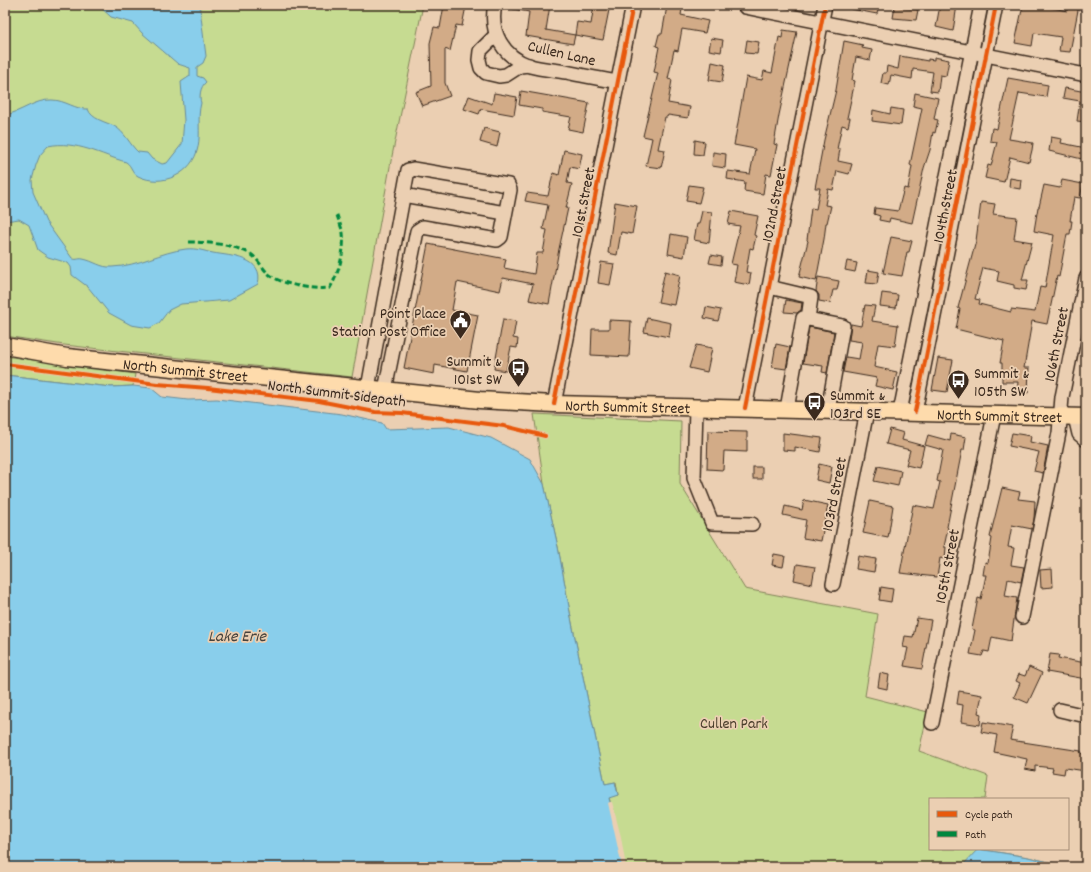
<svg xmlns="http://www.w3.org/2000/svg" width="1091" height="872" font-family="Dekko,sans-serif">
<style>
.green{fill:#c6db91;stroke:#808258}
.water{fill:#89ceeb;stroke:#6a8c99}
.pier{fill:#ebcfb2}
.building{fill:#d2ab87;stroke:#3b2a1e}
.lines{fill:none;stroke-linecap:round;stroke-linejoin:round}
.minor-casing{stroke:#3b2a1e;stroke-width:16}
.major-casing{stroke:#3b2a1e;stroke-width:19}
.minor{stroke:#ebcfb2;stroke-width:13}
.major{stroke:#fedbac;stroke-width:16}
.quiet{stroke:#00873e;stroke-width:3;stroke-dasharray:6 3;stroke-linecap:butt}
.cycleway-casing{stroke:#ebcfb2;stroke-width:6}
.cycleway{stroke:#e8590c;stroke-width:4}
.labels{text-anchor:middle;stroke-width:3.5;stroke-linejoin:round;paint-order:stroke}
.street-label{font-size:16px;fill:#3b2a1e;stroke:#ebcfb2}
.poi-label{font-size:16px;fill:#3b2a1e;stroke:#ebcfb2;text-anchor:end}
.park-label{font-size:16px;fill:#493c2a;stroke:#ebcfb2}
.water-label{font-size:17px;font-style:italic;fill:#47433d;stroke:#ebcfb2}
</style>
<rect width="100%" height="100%" fill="#ebcfb2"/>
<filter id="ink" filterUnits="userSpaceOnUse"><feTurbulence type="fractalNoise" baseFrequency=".025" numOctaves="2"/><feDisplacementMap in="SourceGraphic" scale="8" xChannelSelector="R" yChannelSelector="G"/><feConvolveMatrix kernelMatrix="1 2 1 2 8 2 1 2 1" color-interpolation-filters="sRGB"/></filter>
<g filter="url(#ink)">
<!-- green -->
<g class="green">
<path d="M5,5H423L391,161L352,377L64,345L5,336Z"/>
<path d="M5,356L135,374L133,386L111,387L5,375Z"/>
<path d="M534,414L681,421L680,484L745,589L878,614L865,696L928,712L919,751L988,776L985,799H930V849H978L1028,857L1069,867H625L609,797L618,795L616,782L605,784L572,623L558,547L544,484Z"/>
</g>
<!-- water -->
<g class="water">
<path d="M98,5H202L200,9L206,56L203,63L197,67V76L203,78L206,82C200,87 199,97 201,103C197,118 201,132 198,147C193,174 162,188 138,176C131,172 132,166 126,162C101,155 76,140 48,146L40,155L36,165L32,180L33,192L46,222L72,258C76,261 78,258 83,259C94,261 101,268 112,267C139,266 160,252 186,249C197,248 203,251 213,253C230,256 265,257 258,284L229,300L181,304L169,310L159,323L150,328L131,325L109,313L88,287L72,275L71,267L68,263L48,257L38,250L29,225L19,219L5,221V115C22,112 35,99 52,100C65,100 76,110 88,109C91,119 106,122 114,126C125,132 130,145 138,152L147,153L152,159L162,164L167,163L182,144L184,120L181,82L190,76V68L178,64L142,33L133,23L111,17Z"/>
<path d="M5,375L111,387L133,386L151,388L162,397L188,400L217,399L342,414L382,423L386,429L449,427L491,438L530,459L544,484L558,547L572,623L605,784L615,782L618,795L609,798L625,867H5Z"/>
<path d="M978,849L1028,857L1069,867H961Z"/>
</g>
<!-- pier -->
<path class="pier" d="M610,802H612L621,837L626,867H622L608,803Z"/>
<!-- building -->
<g class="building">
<path d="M444,5L466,6L462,26L456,25L450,51L445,49V83L450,96L422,106L416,92L431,86L430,43L434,27L440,28Z"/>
<path d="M513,5H550L546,30L575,35L573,44L526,36L529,12L513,9Z"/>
<path d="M594,5H610L603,40L575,35L577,22L591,24Z"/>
<path d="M851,5H879L877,14L851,9Z"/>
<path d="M940,5H957L953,31L936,27Z"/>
<path d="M1023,5H1040L1067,11L1068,5H1079L1070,52L1059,51L1061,37L1034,33L1032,46L1015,43Z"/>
<path d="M667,6L682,9L681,15L708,21L705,33L682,29L678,51L674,50L668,79L672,80L668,103L690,107L688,118L668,115L667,117H665L658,149L665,150L661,168L646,166L652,138L643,136L658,73L654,72L659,47L656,46L659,34H662Z"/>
<path d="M895,6L918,10L916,20L893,18Z"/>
<path d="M783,30L797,32L779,115L774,144L777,145L771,175L766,174L763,194L744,191L745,182L727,179L728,171L750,174L755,149L734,145L746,77L762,80L764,71L772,73L779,37L782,38Z"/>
<path d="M711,38L723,40L721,52L709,50Z"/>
<path d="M747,40L759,42L757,54L745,53Z"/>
<path d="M844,41L863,45L862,48L872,50L870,60L856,57L852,80L855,81L847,118H850L848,127L842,125L837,149H840L838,161L852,164L849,174L837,171L833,190L828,189L825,205L831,206L827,223H826L824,239L816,281L799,277L808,241L807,240L811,208L816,209L820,188H815L824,140L836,90Z"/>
<path d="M900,56L928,61V59L934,60V57L949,60L946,76L940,75L938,92L930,91L933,72L913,69L912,79L891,75L889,85L881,83L883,73H886L887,66L898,69Z"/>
<path d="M712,62L725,65L722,82L709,80Z"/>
<path d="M1008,78L1048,85L1046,97L1019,93L1009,139L1033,143L1032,150L1029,162L1010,157L1004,182L985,178L988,165L991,166L997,142L990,141L992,128L997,129Z"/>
<path d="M1065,88L1086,92V122L1077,121L1080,101L1063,98Z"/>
<path d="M521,91L589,103L583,132L568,129L571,117L542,112V109L519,105Z"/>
<path d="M494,93L517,97L514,115L481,109L479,114L464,109L469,96L492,104Z"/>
<path d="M915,93L938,98L934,119L938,120L935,133L933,132L930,150L924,168L912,223L890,218L889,222L879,220L880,216L874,214L875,208L898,211L904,188L908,189L912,166L910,165L922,108L913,106Z"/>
<path d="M891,108L903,110L901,125L872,121L873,110L890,114Z"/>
<path d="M484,128L500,132L497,147L480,142Z"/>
<path d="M1051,137L1062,139L1061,143L1086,148V160L1049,151Z"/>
<path d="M695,140L705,142L703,155L694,154Z"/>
<path d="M564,150L582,154L579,169L570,167L567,183L572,184L566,208H568L559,249L549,304L529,300L533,284L503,278L500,291L457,282L452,310L478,315L467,371L435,365L434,374L404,368L428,244L506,259L504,268L534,274L537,253H543L547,230L543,229L548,205L525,201L527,193L548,196L553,173L559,175Z"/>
<path d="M713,152L726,154L725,168L712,166Z"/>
<path d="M1010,178L1021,180L1020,189L1009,187Z"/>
<path d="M1062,180L1083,184L1080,198L1074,197L1070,221H1072L1070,234H1067L1059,277L1057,276L1047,324L1032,321L1024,368H1029L1028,393L1017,392L1018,382H1002V363H1000L1004,341L956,329L960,309L958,308L976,241L981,202L995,204L993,214L1017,217L1014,239L1032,242L1022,280H1028L1026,290L1014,288V285L997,281L999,271L983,268L975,299L980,300L979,304L1011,312V309L1035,312L1040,287L1045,288L1054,235L1034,231L1038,207H1039L1044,185L1060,188Z"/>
<path d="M689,185L703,187L699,203L686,201Z"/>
<path d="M615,202L637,206L632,234L621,232L617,255L608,253Z"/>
<path d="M702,211L712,212L709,243L694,240L697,224H699Z"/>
<path d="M731,211L758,216L754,235L756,236L753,249L750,248L746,272L751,273L749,285L734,282L737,265L731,264L740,226L728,224Z"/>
<path d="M671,234L687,237L684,257L668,254Z"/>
<path d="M891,237L912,241L909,252H907L902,276L883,273Z"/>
<path d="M711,255L722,257L721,265L709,263Z"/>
<path d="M847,261L857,263L855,272L845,270Z"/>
<path d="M601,262L614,264L610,285L598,283Z"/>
<path d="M868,270L879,272L877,284L866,283Z"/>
<path d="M665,271L680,275L674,305L658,302Z"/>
<path d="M818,277L839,281L837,290H833L830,303L819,301V295L816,291Z"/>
<path d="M882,293L898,295L896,308L880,306Z"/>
<path d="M786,300L802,303L801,310L797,313L784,312Z"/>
<path d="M865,305L875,306L872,321L898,325L895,346L878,344L874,367L897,372L893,390L875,386L877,378L843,372L846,357L859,359L862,342L849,340L851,324L861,326Z"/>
<path d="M706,307L721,310L718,321L704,318Z"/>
<path d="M647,318L671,323L669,337L644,332Z"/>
<path d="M503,319L516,321L513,338L518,339L517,348L511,347L506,371L494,369Z"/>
<path d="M609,320L631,321L629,357L591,355L592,329H609Z"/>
<path d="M809,327L834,332L827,373L822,372L823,366L803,363Z"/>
<path d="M776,344L790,347L786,369L772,367Z"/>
<path d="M696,345L712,348L707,372L689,368Z"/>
<path d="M938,358L953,360L947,392L932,390Z"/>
<path d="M890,429L904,433L902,440L924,446L919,468L906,465L910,450L886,444Z"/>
<path d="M708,431L747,432V452L724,451L723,470L707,469Z"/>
<path d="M783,433L822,438L820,452L795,447V451L783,450Z"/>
<path d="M1012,433L1031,436L1030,442L1048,446L1043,473L1034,471L1039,452L1009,446Z"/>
<path d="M951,434L966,437L964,450H962L947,527L948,528L944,547H946L945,559L940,558L937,577L900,573L913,505L934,509L940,482L937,481L943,450L925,445L928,435L950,441Z"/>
<path d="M819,464L832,467L829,483L816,480Z"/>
<path d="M878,466L901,471L898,486L874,481Z"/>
<rect x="753" y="467" width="9" height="12"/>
<path d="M1002,488L1020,492L1018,499L1035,501L1034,519L1032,529L1012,525L1008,547L1014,548L1011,565L1024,567L1021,582L1008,579L1005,596L1017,598L1011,641L992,637L989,652L984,651L982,656L970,654L975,630L972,629L978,598L981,599L986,575H983L985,562L988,563L992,538L990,537Z"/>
<path d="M804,500L828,505L821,541L803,538L806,520L783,515L785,506L802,510Z"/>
<path d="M870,501L893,506L888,538L863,533Z"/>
<path d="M774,554L785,556L783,567L772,565Z"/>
<path d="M858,556L876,559L874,572L856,569Z"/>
<path d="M797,564L815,567L812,584L794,580Z"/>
<path d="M1052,569L1053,587L1041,588L1040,570Z"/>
<path d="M881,587L893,589L891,602L879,600Z"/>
<path d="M917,618L931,620L922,669L904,666L908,648L903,647L905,636L913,637Z"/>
<path d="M1050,654L1059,655L1058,658L1086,663V679L1047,672Z"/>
<path d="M1029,667L1042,673L1028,703L1014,697L1020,683L1016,681L1019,674L1025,676Z"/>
<path d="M880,673L889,675L887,689L878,687Z"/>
<path d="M959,691L982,695L978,713L981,714L980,725L961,722L963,705L957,704Z"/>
<path d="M983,722L1013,727L1010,740L1081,751V753L1086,754V771L1065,768L1064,774L1052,772L1053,768L1035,766V771L1025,769L1027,759L994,752L997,735L981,732Z"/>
</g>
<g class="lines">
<defs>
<g id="minor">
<path d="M495,5C489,32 503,57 530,66C541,69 554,70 566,72C584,76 601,79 618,82"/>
<path d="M745,7L1086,75"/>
<path d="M496,35L480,51L479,60L481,68L486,73L499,76L506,75L520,66L529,65"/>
<path d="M403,195L505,213"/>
<path d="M769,287L811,297L808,319"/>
<path d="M368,388L408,170L413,169L508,185L510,190L501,237L497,240L423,227L417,231L385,390"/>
<path d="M554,404L633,5"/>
<path d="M696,408L694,478L712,523L752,524"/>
<path d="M745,408L825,5"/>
<path d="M787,409L803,318L843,326L828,410"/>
<path d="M900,412L981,5"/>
<path d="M915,412L996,5"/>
<path d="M1075,417L1079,434L1086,440"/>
<path d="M833,584L867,411"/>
<path d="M1022,617L1059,433L1062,397L1086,278"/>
<path d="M1060,710L1086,716"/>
<path d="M932,723L994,415"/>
</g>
<g id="major">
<path id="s1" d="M5,346L67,357L480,400L554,404L1086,417"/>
</g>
</defs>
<!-- minor casing -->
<use href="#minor" class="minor-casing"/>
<!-- major casing -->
<use href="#major" class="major-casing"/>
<!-- minor -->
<use href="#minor" class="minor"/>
<!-- major -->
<use href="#major" class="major"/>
<!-- quiet -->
<path class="quiet" d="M189,242C208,242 231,244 249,253C259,259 262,269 270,275C282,285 315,290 330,288C339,273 345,251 343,233C341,226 338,219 336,212"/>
<defs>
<g id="cycleway">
<path d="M5,364L157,384L208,388L319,401L375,412L402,413L504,426L545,436"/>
<path d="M554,404L633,5"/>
<path d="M745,408L825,5"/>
<path d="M915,412L996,5"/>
</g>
</defs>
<!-- cycleway casing -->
<use href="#cycleway" class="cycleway-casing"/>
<!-- cycleway -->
<use href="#cycleway" class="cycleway"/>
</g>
</g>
<!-- icons -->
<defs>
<symbol id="civic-pin" viewBox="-11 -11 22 30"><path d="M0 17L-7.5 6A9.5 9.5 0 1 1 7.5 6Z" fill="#3b2a1e" stroke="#ebcfb2"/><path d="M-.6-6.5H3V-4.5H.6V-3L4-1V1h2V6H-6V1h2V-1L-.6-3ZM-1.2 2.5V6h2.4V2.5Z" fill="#fff"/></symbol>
<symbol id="bus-pin" viewBox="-11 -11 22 30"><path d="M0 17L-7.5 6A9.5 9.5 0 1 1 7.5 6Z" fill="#3b2a1e" stroke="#ebcfb2"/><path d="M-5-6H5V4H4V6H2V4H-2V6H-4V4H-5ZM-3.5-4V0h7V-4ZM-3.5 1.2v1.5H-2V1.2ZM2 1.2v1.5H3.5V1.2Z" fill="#fff"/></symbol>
</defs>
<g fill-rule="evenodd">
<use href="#civic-pin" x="448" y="308" width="25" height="34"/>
<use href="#bus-pin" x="506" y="356" width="25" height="34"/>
<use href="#bus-pin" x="946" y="368" width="25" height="34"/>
<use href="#bus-pin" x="802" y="390" width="25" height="34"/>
</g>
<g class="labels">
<!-- street labels -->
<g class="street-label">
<text transform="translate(562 52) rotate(13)" y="6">Cullen Lane</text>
<text transform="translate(582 202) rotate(-79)" y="6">101st Street</text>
<text transform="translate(773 204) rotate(-79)" y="6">102nd Street</text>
<text transform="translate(944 206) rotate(-79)" y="6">104th Street</text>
<text transform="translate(1055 344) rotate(-79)" y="6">106th Street</text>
<text dy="6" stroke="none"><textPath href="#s1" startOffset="182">North Summit Street</textPath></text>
<text transform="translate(337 392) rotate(7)" y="6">North Summit Sidepath</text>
<text dy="6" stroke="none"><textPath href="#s1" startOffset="626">North Summit Street</textPath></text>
<text dy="6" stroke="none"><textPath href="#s1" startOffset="998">North Summit Street</textPath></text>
<text transform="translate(833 494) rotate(-79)" y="6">103rd Street</text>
<text transform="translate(946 566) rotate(-79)" y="6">105th Street</text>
</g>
<!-- poi labels -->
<g class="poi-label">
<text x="446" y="318">Point Place<tspan x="446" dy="18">Station Post Office</tspan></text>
<text x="502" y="366">Summit &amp;<tspan x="502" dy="18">101st SW</tspan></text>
<text x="974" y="378" text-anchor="start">Summit &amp;<tspan x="974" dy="18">105th SW</tspan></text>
<text x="830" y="400" text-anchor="start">Summit &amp;<tspan x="830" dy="18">103rd SE</tspan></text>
</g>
<!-- park labels -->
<g class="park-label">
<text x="734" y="728">Cullen Park</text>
</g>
<!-- water labels -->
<g class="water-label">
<text x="237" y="641">Lake Erie</text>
</g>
</g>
<!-- margin -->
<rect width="1091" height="872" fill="none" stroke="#ebcfb2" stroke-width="20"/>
<rect x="10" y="10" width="1071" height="852" fill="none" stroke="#3b2a1e" stroke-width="1.5" filter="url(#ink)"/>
<!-- legend -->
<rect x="929" y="798" width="140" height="52" fill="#ebcfb2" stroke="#a58d77"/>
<rect x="937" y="811" width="20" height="6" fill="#e8590c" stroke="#a58d77"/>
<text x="965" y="818" font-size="12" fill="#3b2a1e">Cycle path</text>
<rect x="937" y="831" width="20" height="6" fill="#00873e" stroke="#a58d77"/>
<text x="965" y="838" font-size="12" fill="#3b2a1e">Path</text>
</svg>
